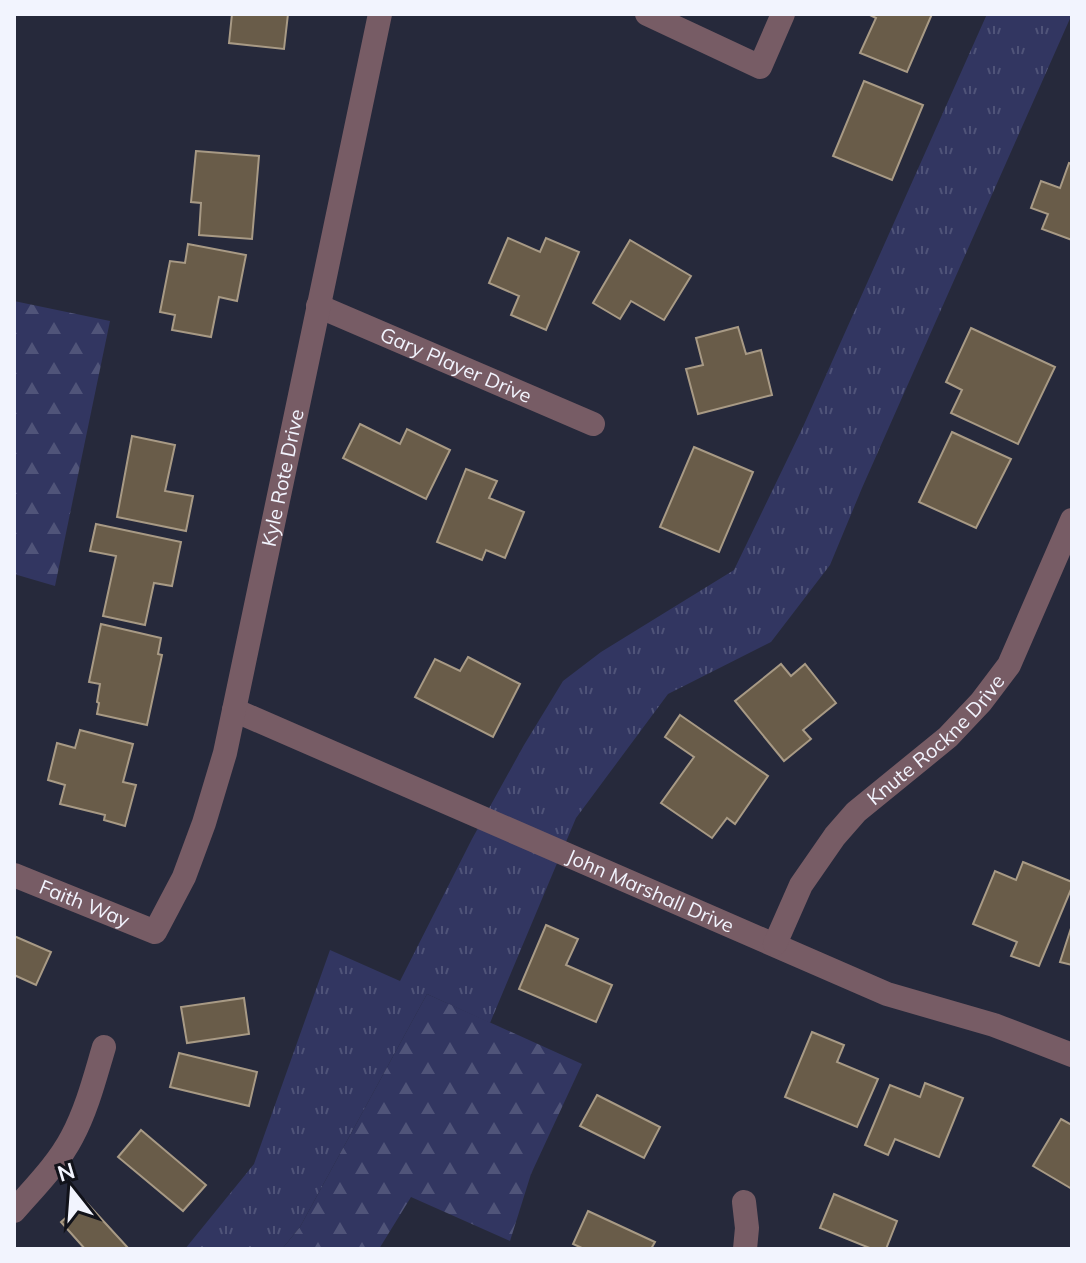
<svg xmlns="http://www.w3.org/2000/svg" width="1086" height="1263" font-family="Mulish,sans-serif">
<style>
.grass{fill:url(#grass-tufts)}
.forest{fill:url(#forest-firs)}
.building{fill:#695c49;stroke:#a89a85;stroke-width:2}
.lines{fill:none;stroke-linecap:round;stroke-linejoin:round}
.street{stroke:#775c65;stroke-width:24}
.labels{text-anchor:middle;stroke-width:8;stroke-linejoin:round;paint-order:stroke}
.street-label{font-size:20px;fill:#f2f4fe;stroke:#11121a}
</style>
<defs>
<pattern id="grass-tufts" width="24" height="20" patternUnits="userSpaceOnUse" patternTransform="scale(2)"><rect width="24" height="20" fill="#323661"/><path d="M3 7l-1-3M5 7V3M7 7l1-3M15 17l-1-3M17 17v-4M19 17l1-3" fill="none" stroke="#505479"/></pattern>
<pattern id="forest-firs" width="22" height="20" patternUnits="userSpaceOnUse" patternTransform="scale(2)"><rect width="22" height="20" fill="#323661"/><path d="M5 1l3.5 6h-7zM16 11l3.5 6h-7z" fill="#505479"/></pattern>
</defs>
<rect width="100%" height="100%" fill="#26293b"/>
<!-- grass -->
<path class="grass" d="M987,14H1072L862,488L830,565L771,642L668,694L576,818L490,1023L427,994L300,1227L282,1249H185L254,1164L330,950L400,981L472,839L524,745L563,681L601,652L734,570L802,429Z"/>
<!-- forest -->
<g class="forest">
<path d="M14,301L110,321L55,586L14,574Z"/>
<path d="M427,994L582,1064L531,1174L510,1241L411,1197L379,1249H282L300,1227Z"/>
</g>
<!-- building -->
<g class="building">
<path d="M232,14H288L284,49L229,43Z"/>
<path d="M868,14H932L907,72L860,53L876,18Z"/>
<path d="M864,81L923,105L892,180L833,156Z"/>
<path d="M196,151L259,156L252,239L199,235L201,203L191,202Z"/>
<path d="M1069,163L1072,164V240L1042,229L1048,214L1031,208L1041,181L1060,188Z"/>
<path d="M508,238L540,252L546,238L579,252L546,330L511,315L519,296L489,283Z"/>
<path d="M630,240L691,276L664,320L631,301L620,319L593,303Z"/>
<path d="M188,244L246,255L237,301L219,297L211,337L172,330L175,315L160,312L170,261L185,263Z"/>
<path d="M738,327L746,354L761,350L772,395L698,414L686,369L703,365L696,338Z"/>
<path d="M971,328L1055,367L1018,444L951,413L962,390L946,382Z"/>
<path d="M360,424L400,444L407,429L450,450L426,499L343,458Z"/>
<path d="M952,432L1011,459L976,528L919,502Z"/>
<path d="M132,436L175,445L165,491L193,496L186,531L117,517Z"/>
<path d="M694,447L753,472L719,552L660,527Z"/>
<path d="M466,469L497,481L489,498L524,512L505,558L486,550L482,560L437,542Z"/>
<path d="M96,524L181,542L172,586L154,583L145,625L103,616L116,556L90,551Z"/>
<path d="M101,624L161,638L158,654L162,655L147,725L97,714L99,703L97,702L100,684L89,682Z"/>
<path d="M468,657L520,684L493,737L415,697L435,659L460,671Z"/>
<path d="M781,664L791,676L805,664L836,703L803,730L811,739L784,761L735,701Z"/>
<path d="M680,715L768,776L735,824L727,818L712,838L661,803L694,757L665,737Z"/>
<path d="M80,730L133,744L123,782L136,785L125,826L104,820L105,815L60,804L65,785L48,780L57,743L75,748Z"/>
<path d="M1023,862L1072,882V887L1039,966L1011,956L1017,942L973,924L995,871L1016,880Z"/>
<path d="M546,925L578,939L566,965L612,985L596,1022L519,989Z"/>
<path d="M1072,925V965L1060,962Z"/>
<path d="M14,936L51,952L36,985L14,975Z"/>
<path d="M244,998L249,1034L187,1043L181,1007Z"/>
<path d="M812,1032L844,1045L837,1062L878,1079L857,1127L785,1097Z"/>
<path d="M179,1053L257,1072L249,1106L170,1087Z"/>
<path d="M925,1083L963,1098L939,1157L895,1139L888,1155L865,1145L890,1085L920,1097Z"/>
<path d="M597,1095L660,1127L644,1158L580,1126Z"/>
<path d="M1061,1119L1072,1125V1189L1033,1166Z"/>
<path d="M141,1130L206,1185L183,1211L118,1157Z"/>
<path d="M834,1194L897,1221L886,1249H872L820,1228Z"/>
<path d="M85,1201L129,1249H85L61,1222Z"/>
<path d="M588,1211L655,1242L651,1249H584L573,1244Z"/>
</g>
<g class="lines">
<!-- street -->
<g class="street">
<path d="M647,14L760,67L783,14"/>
<path id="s1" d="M318,306L593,424"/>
<path id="s2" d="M234,710L887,994L994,1025L1072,1055"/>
<path id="s3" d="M14,875L155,932L184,877L204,823L225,753L380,14"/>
<path id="s4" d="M775,944L801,885L835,836L856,812L948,737L981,702L1009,665L1072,520"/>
<path d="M744,1202L747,1228L745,1249"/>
<path d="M14,1211C34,1188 58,1164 72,1137C87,1109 95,1077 104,1047"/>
</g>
</g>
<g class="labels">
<!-- street labels -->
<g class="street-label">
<text dy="7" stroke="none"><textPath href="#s1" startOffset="150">Gary Player Drive</textPath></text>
<text dy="7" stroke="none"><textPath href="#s3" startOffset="626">Kyle Rote Drive</textPath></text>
<text dy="7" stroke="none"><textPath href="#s4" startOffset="264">Knute Rockne Drive</textPath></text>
<text dy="7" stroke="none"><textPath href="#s2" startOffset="454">John Marshall Drive</textPath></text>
<text dy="7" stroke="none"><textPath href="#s3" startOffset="76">Faith Way</textPath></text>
</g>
</g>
<!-- border -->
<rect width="1086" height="1263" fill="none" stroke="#f2f4fe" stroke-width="32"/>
<!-- north arrow -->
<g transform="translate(72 1191) rotate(343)" stroke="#11121a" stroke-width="6" paint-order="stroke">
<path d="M0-6L14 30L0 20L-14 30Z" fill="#f2f4fe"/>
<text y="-12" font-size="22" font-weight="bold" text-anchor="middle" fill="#f2f4fe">N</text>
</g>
</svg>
